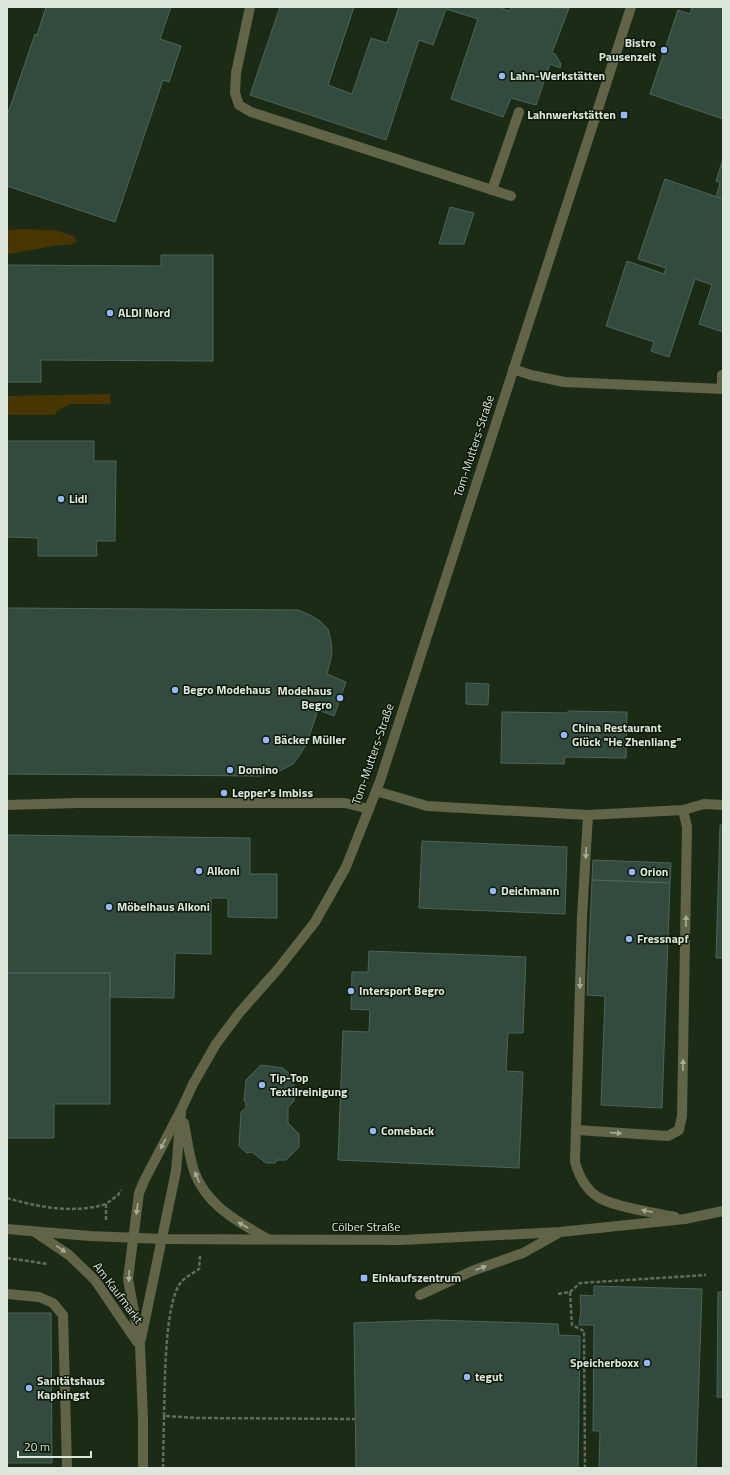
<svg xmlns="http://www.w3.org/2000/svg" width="730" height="1475" font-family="'Titillium Web',sans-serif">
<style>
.built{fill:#1b2b15}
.green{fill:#493500}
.building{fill:#334a3f;stroke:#4d655a}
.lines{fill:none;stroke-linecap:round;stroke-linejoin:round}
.path{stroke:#616c5d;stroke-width:2.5;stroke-dasharray:4 2;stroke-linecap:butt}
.minor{stroke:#616447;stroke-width:10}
.oneway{fill:#a5ac98}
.poi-dot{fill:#98b5fd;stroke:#0c1708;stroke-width:1.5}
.labels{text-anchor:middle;stroke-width:3;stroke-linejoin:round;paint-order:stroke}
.poi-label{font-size:12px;font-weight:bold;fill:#dde6db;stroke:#0c1708;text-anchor:start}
.street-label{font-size:12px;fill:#dde6db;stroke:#0c1708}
</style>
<rect width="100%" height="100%" fill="#152110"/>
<!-- built -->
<rect class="built" x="7" y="7" width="716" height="1461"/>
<!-- green -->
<g class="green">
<path d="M21,229L55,230L74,236L77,242L69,245H59L7,254V230Z"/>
<path d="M110,394L111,404H70L57,411L55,415H7V396Z"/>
</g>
<!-- building -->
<g class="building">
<path d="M46,7H171L160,39L181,46L169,82L163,80L115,222L7,186V116L35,34L37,35Z"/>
<path d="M280,7H354L328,85L352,94L371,38L387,43L399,7H498L509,11L511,7L569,8L552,53L555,54L561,64L560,68L550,64L536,105L511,98L503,117L451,99L478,19L446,9L433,45L419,40L386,140L250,95Z"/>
<path d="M692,7H723V119L650,94L678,10L690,14Z"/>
<path d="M723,159V199L716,197L720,183L716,181Z"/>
<path d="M665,179L723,199V332L699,324L712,285L695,279L669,357L651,351L654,342L606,326L627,261L664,274L666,268L638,259Z"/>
<path d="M450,207L474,213L464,244H439Z"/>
<path d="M161,255H213V361L41,360V382H7V265L161,266Z"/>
<path d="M7,441H94V461H116L115,541H96L97,556H38V538L7,537Z"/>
<path d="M7,608L298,610L310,615L320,621L328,629L331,641L332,654L327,674L346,682L334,716L318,710L307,743L301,753L293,764L274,774L259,776L7,774Z"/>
<path d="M466,683L489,684L488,705L466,704Z"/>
<path d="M568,711L627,712L626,758L565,757L564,764L501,763L502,712L568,713Z"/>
<path d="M720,825H723V958H716Z"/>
<path d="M7,835L250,838V874H277V918L228,917V898H211V954L175,953L174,998L110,997V973H7Z"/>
<path d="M422,841L567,847L565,914L419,908Z"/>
<path d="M593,860L671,863L670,883L592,880Z"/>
<path d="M592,880L670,883L662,1108L601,1105L605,996L587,995Z"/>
<path d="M369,951L526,957L523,1033H508L506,1071L523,1072L519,1168L338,1160L343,1031L369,1032L370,1010L351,1009L352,972H368Z"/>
<path d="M7,973H110V1104H54V1138H7Z"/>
<path d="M261,1065L283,1068L294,1078V1101L288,1107V1123L299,1134V1147L286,1160H277L275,1163H266L252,1152L247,1153L239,1146L241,1112L246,1108V1103L244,1101L246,1080Z"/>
<path d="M594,1286L702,1289L696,1468H599L600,1431H593L594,1325H579L581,1309L580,1295L594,1296Z"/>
<path d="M718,1292H723V1397H717Z"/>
<path d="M7,1313H51L52,1463H7Z"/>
<path d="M434,1320L558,1324L559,1335L580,1336L578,1468H356L354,1323Z"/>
</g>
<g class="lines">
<!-- path -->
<g class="path">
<path d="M7,1198C38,1207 74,1214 106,1204"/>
<path d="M106,1220V1204L118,1195L121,1190"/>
<path d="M7,1258L48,1264"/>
<path d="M570,1292L572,1325L584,1331L585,1468"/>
<path d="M558,1294L570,1292L580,1283L706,1275"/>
<path d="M164,1416C165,1386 164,1304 181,1282C186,1277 193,1273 199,1269L200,1256"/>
<path d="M163,1468L164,1416L198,1418L355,1419"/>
</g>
<!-- minor -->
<g class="minor">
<path d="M250,7L236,73L235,93L239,105L251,112L511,196"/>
<path d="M492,190L519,112"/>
<path d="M513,369L531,375L564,382L723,389"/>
<path d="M722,375V389"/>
<path d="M376,791L427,806L588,815L683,810L704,804L723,805"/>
<path d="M7,805L77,803H345L369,809"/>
<path d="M588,815L582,916L575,1162C579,1176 585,1189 598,1197C613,1207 656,1213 675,1217"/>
<path d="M184,1123C187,1139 189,1155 194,1171C206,1205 237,1221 266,1238"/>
<path d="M577,1130L668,1136L679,1130L682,1116L687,827L683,810"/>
<path d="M7,1229L90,1236L163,1239L402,1240L560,1232L685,1219L723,1211"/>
<path d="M35,1232L69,1255L95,1280L137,1342"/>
<path d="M7,1294L39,1297L53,1303L63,1315L67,1468"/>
<path d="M420,1295L472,1271L523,1253L557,1234"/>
<path d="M141,1339L176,1171L181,1113"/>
<path d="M143,1468V1419L140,1345L128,1279L139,1193L144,1181L182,1108L193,1084L216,1044L240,1012L278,969L315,922L346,867L380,781L631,7"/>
</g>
</g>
<!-- one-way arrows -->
<defs><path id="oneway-solid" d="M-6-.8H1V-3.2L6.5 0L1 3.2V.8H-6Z"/></defs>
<g class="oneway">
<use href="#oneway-solid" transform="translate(586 853) rotate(93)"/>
<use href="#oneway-solid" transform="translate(686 921) rotate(-89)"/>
<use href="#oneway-solid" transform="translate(580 983) rotate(91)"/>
<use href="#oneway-solid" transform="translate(683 1065) rotate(-89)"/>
<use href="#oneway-solid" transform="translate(616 1133) rotate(4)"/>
<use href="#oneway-solid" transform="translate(163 1144) rotate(118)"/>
<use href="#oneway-solid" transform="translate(197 1177) rotate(-113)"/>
<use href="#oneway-solid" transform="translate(137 1209) rotate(98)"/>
<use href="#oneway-solid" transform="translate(647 1211) rotate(-168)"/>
<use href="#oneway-solid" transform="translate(243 1225) rotate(-150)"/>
<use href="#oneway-solid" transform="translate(61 1249) rotate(34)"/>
<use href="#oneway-solid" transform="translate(481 1268) rotate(-20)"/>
<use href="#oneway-solid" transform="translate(129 1276) rotate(92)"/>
</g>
<!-- markers -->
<g class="poi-dot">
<circle cx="664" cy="50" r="4"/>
<circle cx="502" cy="76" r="4"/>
<rect x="620" y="111" width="8" height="8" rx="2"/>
<circle cx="110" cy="313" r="4"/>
<circle cx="61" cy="499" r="4"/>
<circle cx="175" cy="690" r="4"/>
<circle cx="340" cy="698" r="4"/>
<circle cx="564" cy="735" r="4"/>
<circle cx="266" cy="740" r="4"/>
<circle cx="230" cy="770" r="4"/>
<circle cx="224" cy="793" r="4"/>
<circle cx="199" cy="871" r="4"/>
<circle cx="632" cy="872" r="4"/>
<circle cx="493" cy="891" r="4"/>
<circle cx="109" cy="907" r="4"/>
<circle cx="629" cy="939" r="4"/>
<circle cx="351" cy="991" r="4"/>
<circle cx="262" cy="1085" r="4"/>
<circle cx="373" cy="1131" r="4"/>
<rect x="360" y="1274" width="8" height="8" rx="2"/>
<circle cx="647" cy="1363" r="4"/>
<circle cx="467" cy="1377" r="4"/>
<circle cx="29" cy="1388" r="4"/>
</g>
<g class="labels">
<!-- poi labels -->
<g class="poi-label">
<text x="656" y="47" text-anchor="end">Bistro<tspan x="656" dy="14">Pausenzeit</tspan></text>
<text x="510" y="80">Lahn-Werkstätten</text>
<text x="616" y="119" text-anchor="end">Lahnwerkstätten</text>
<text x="118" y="317">ALDI Nord</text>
<text x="69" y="503">Lidl</text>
<text x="183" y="694">Begro Modehaus</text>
<text x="332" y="695" text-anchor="end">Modehaus<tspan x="332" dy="14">Begro</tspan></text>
<text x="572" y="732">China Restaurant<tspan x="572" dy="14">Glück "He Zhenliang"</tspan></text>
<text x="274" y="744">Bäcker Müller</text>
<text x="238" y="774">Domino</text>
<text x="232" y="797">Lepper's Imbiss</text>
<text x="207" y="875">Alkoni</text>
<text x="640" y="876">Orion</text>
<text x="501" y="895">Deichmann</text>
<text x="117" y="911">Möbelhaus Alkoni</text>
<text x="637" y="943">Fressnapf</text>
<text x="359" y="995">Intersport Begro</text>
<text x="270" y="1082">Tip-Top<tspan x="270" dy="14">Textilreinigung</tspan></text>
<text x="381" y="1135">Comeback</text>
<text x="372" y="1282">Einkaufszentrum</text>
<text x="639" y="1367" text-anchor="end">Speicherboxx</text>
<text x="475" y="1381">tegut</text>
<text x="37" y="1385">Sanitätshaus<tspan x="37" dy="14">Kaphingst</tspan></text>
</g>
<!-- street labels -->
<g class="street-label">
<text transform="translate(474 446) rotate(-72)" y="4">Tom-Mutters-Straße</text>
<text transform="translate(373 754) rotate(-71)" y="4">Tom-Mutters-Straße</text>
<text x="366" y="1231">Cölber Straße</text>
<text transform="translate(118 1293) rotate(53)" y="4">Am Kaufmarkt</text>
</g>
</g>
<!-- border -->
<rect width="730" height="1475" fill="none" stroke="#dde6db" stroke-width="16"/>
<!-- scale -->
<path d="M18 1451v6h73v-6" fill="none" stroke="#dde6db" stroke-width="2"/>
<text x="24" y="1451" font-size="12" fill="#dde6db" stroke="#0c1708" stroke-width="3" paint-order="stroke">20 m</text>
</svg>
